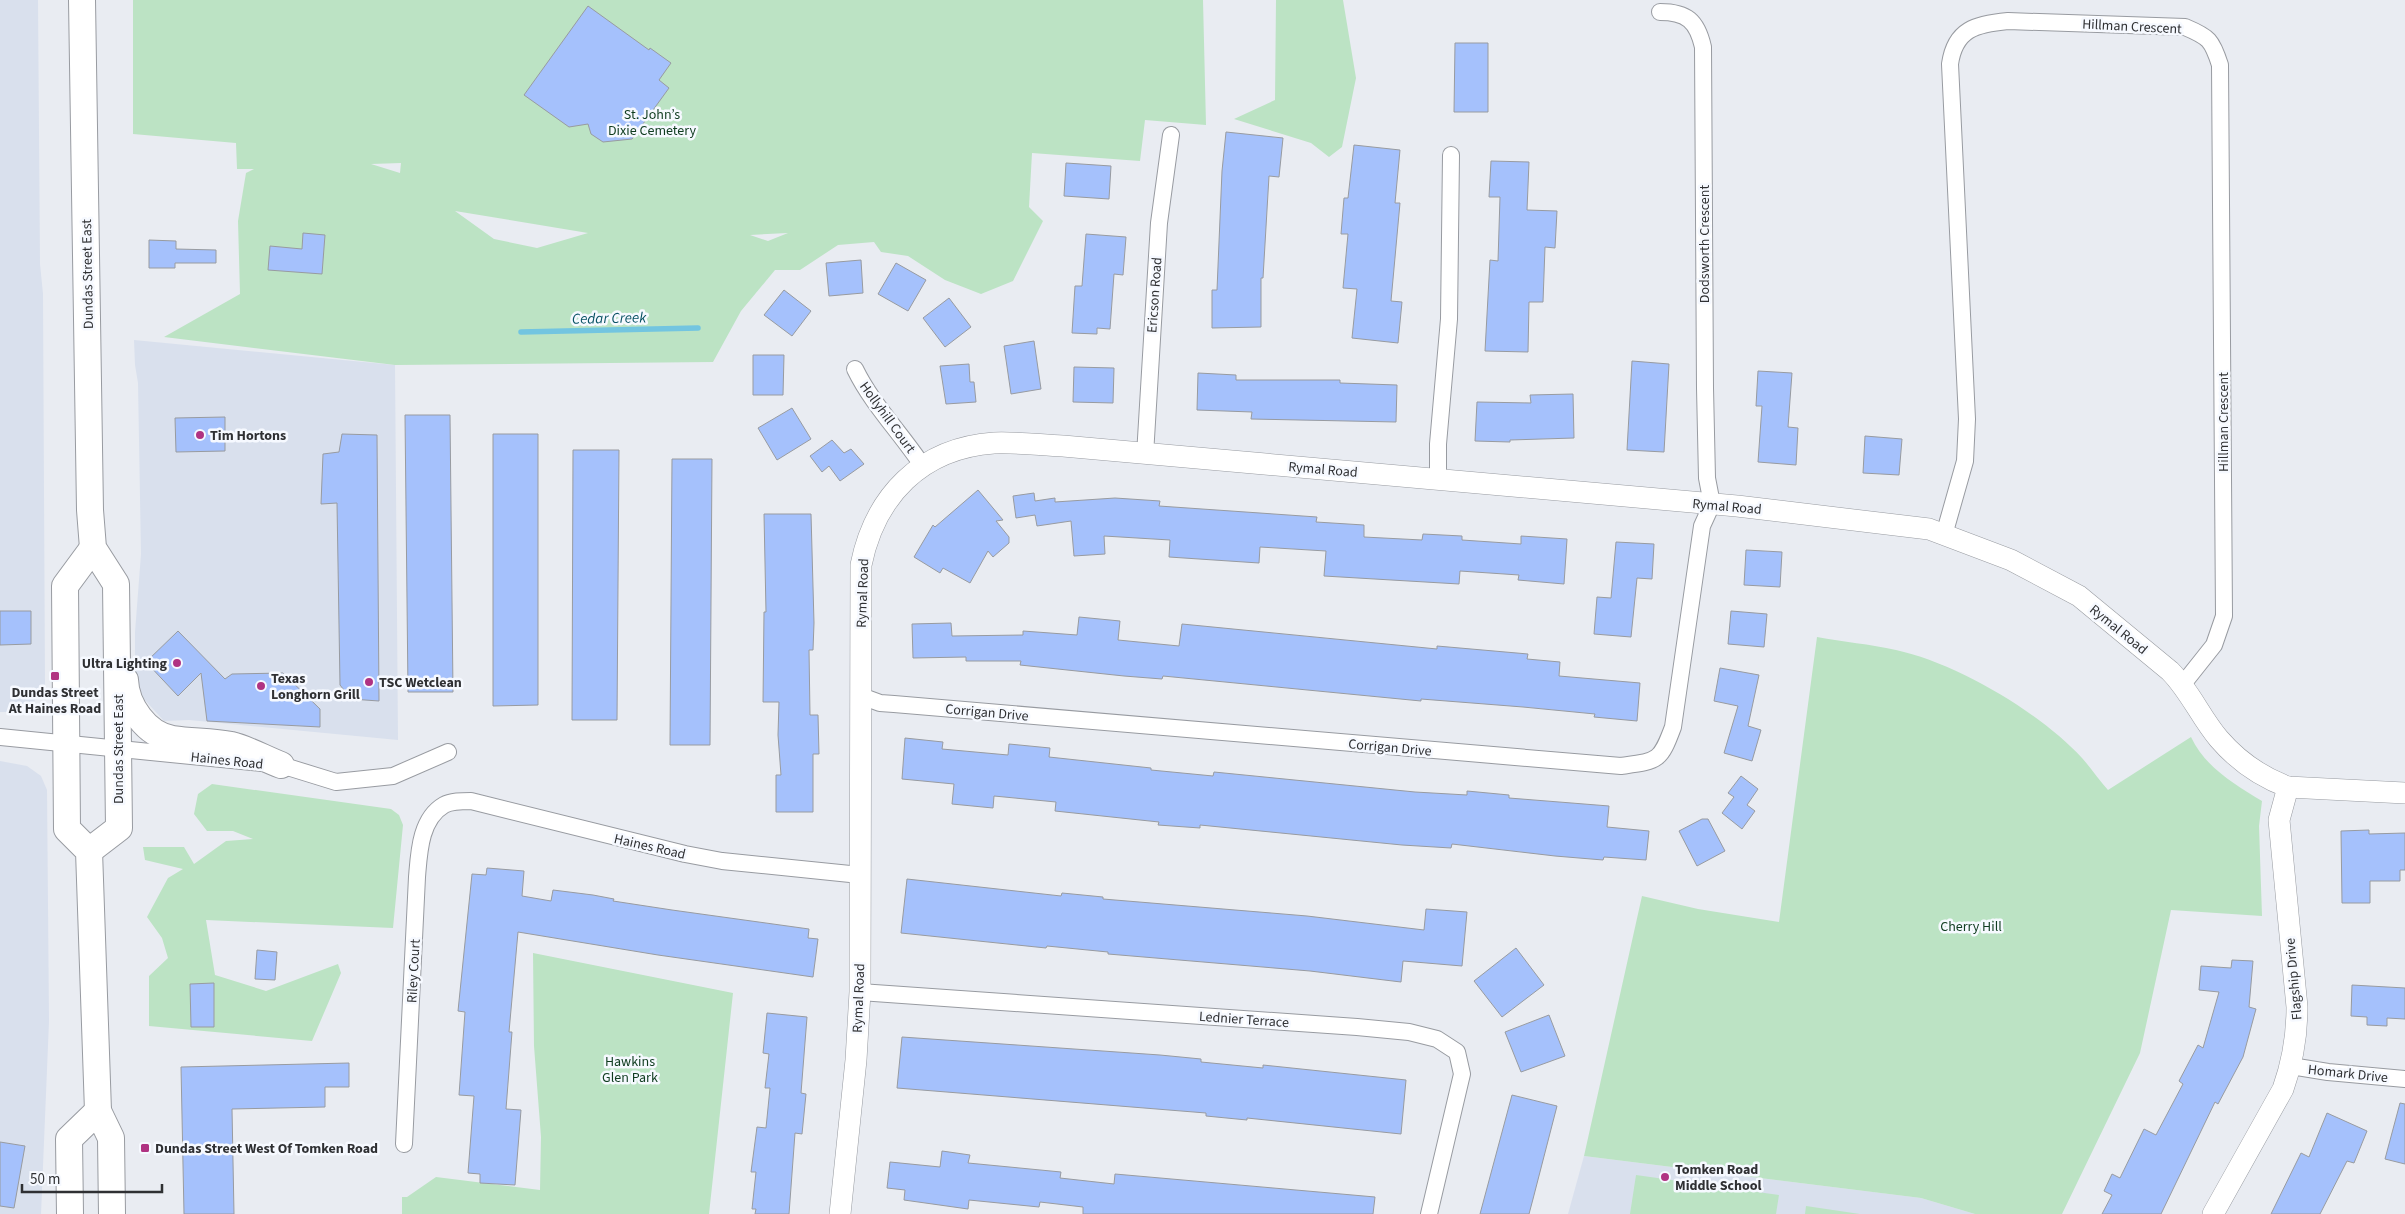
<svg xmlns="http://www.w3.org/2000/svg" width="2405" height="1214" font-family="'Source Sans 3',sans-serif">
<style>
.built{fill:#d9e0ed}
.green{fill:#bce3c4;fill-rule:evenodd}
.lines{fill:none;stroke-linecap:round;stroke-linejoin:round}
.stream{stroke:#73c5e0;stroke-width:5.5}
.building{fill:#a5c1fc;stroke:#989ba0}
.minor-casing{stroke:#989ba1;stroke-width:18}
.tertiary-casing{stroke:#989ba1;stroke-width:22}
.primary-casing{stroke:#989ba1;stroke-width:28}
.minor{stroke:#fff;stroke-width:16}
.tertiary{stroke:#fff;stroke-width:21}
.primary{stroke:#fff;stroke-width:26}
.poi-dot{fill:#b03382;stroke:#f6f9ff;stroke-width:2}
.labels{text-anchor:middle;stroke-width:5;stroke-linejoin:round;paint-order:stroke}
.street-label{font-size:14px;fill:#2f3033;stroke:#f6f9ff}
.park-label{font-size:14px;fill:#0f3c1f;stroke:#f6f9ff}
.poi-label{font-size:14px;font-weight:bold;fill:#2f3033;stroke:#f6f9ff;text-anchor:start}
.water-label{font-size:15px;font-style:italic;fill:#095264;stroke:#f6f9ff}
</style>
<rect width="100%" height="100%" fill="#e9ecf2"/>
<!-- built -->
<g class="built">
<path d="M0,0H38L40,264L43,294L45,684L38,697L29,707L9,712H0Z"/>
<path d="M134,340L395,365L398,740L189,720L164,721L143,698L135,674V632L141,554L138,383L135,365Z"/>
<path d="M0,761L27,766L41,776L47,790L49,1021L41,1214H0Z"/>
<path d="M1584,1156L1921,1198L1975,1214H1568Z"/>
</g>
<!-- green -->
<g class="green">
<path d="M133,0H1203L1206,125L1145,120L1140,161L1032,153L1029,207L1043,221L1013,281L981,294L945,280L908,256L881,252L874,242L838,245L800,270H775L741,311L713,362L395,365L164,337L240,294L238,221L246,173L254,169H237L236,143L133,134ZM401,163L400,173L371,164ZM455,211L588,233L537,248L494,239ZM788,233L768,241L750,235Z"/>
<path d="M1276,0H1343L1356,78L1342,147L1329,157L1311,143L1234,119L1275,100Z"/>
<path d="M1817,637C1843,642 1870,644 1896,650C1956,663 2040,712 2082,758C2091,768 2099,780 2108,790L2191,737C2205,767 2234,784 2262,801L2259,826L2262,916L2171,910L2140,1053L2062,1214H1975L1921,1198L1584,1156L1642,896L1698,909L1779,922Z"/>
<path d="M212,784L391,809L399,815L403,825L393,928L206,920L215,975L266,991L338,964L341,973L312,1041L149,1026V976L168,958L162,938L147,917L168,878L183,869L145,860L143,847H184L194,864L226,841L253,839L233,831H207L194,814L198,794Z"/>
<path d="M533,953L733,993L709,1214H402V1197H407L436,1177L540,1190L541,1137L534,1046Z"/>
<path d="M1636,1175L1779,1195L1776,1214H1630Z"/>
<path d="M1806,1206L1860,1214H1805Z"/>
</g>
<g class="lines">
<!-- stream -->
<path class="stream" d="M521,332L698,328"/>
</g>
<!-- building -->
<g class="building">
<path d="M588,6L649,50L650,48L671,63L659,80L669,88L632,139L603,142L591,134L588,124L569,127L524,95Z"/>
<path d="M1455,43H1488V112H1454Z"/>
<path d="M1226,132L1283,138L1279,177L1269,176L1263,278H1261V327L1212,328V290H1217L1222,171Z"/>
<path d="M1354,145L1400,150L1395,203H1400L1391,301L1402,302L1398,343L1352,338L1357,289L1343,288L1348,234H1341L1344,198H1348Z"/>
<path d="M1491,161L1529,162L1527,210L1557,211L1555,248L1545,247L1543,302H1529L1528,352L1485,351L1490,260L1498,261L1500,197H1489Z"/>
<path d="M1066,163L1111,166L1109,199L1064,196Z"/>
<path d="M303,233L325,235L322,274L268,270L270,246L302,249Z"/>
<path d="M1086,234L1126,237L1123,275L1114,274L1110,329L1097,328V334L1072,333L1075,286H1082Z"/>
<path d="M149,240L176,241V249L216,250V263H175V268H149Z"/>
<path d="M861,260L863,293L829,296L826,263Z"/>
<path d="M896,263L926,280L908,311L878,294Z"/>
<path d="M784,290L811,311L792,336L764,315Z"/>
<path d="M949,298L971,327L945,347L923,318Z"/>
<path d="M1034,341L1041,389L1011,394L1004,346Z"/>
<path d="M753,355H784L783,395H753Z"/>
<path d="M1632,361L1669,364L1664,452L1627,450Z"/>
<path d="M969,364L970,382H974L976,402L946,404L940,366Z"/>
<path d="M1074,367L1114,368L1113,403L1073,402Z"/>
<path d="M1758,371L1792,373L1788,427L1798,428L1796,465L1758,462L1762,406H1756Z"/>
<path d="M1198,373L1236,375V380H1340V383L1397,385L1396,422L1251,419L1252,412L1197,410Z"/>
<path d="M1573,394L1574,438L1510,440V442L1475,441L1477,402L1531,403L1530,395Z"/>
<path d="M792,408L811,439L777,460L758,428Z"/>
<path d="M405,415H450L453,692H408Z"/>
<path d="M225,417V451L176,452L175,418Z"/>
<path d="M342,434L377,435L379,701L351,699L340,685L337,503L321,504L323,454L339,452Z"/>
<path d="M493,434H538V705L493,706Z"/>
<path d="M1865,436L1902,439L1899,475L1863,473Z"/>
<path d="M832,440L844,453L851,449L864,464L840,481L829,466L822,472L810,456Z"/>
<path d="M573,450H619L617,720H572Z"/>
<path d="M672,459H712L710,745H670Z"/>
<path d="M978,490L1003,520L996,521L1009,537V543L993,557L988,551L970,583L943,568L940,573L914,557L933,525L935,527Z"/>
<path d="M1034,493L1035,501L1055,498V502L1115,498L1160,501L1159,506L1317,517L1316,522L1364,525V537L1422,540L1423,534L1462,536V540L1521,544V536L1567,539L1564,584L1518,580L1519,575L1460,571L1459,584L1324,576L1326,551L1260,547L1259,563L1169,557L1170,540L1104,536L1105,554L1074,556L1071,521L1037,526L1035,515L1016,518L1013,496Z"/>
<path d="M764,514H811L814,623L813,650H809L810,715H818L819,754H813V812H776V775H781L778,735L779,702H763L764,612H766Z"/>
<path d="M1616,542L1654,544L1652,579L1637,578L1631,637L1594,634L1597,597L1611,598Z"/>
<path d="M1746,550L1782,552L1780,587L1744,585Z"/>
<path d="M0,611H31V644L0,645Z"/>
<path d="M1731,611L1767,614L1764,647L1728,644Z"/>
<path d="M1079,617L1120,621L1118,640L1179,646L1182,624L1437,649V646L1528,654L1527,659L1560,662L1559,676L1640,683L1637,721L1594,717L1595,714L1523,707L1421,699V701L1163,676L1162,679L1124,676L1020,665L1021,661H966V657L913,658L912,624L951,623L952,636L1023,635V631L1077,635Z"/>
<path d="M178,631L225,679L232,674L283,673L320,709V727L207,721L201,673L178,696L146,662Z"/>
<path d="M1720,668L1759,675L1748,726L1761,730L1752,761L1724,753L1738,706L1714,701Z"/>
<path d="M905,738L943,742L942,749L1008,755L1009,744L1050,748L1049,757L1151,768V770L1213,776L1214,772L1415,792L1467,795V791L1509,795V798L1609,806L1607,827L1649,831L1646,860L1604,857L1603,860L1555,856L1452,844L1451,848L1402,845L1200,825V828L1158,825L1159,822L1055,811L1056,802L994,796L993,808L952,804L954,784L902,779Z"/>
<path d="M1741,776L1758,789L1747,805L1755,811L1742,829L1722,813L1734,797L1728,793Z"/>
<path d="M1702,819H1708L1725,851L1697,866L1679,831Z"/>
<path d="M2369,830V834L2405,833V870H2400V881H2370V903H2342L2341,831Z"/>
<path d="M487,868L524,871L522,896L551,901L553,890L593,895L614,899L613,901L672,910L809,929L808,938L818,939L813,977L658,955L518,932L509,1032H512L506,1109L521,1110L515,1185L480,1183V1174L468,1173L474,1096L459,1095L465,1012L458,1011L472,874L486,875Z"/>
<path d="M907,879L1061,896L1062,893L1103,897V899L1307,916L1424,930L1426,909L1467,912L1462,966L1403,961L1401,982L1310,971L1108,954V952L1047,946L1046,948L901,933Z"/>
<path d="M1516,948L1544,985L1502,1017L1474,981Z"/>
<path d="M257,950L277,952L275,980L255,979Z"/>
<path d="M2232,960L2253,961L2249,1007L2256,1009L2243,1057L2218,1104L2215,1102L2161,1214H2102L2112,1195L2104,1191L2112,1174L2120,1178L2144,1129L2156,1135L2183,1084L2179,1081L2198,1045L2203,1048L2219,992L2199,990L2201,966L2231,968Z"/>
<path d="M214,983V1027H191L190,984Z"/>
<path d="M2352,985L2405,988V1019L2387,1018V1026L2367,1025V1017L2351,1016Z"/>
<path d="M767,1013L807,1017L801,1093L806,1094L802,1134L795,1133L789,1214H755L756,1209H752L756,1172H751L757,1127L766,1128L770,1088H765L769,1054L763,1053Z"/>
<path d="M1549,1015L1565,1056L1521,1072L1505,1032Z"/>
<path d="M902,1037L1160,1055L1201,1059V1062L1263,1068V1065L1406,1080L1401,1134L1247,1118V1120L1206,1116V1113L897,1088Z"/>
<path d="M349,1063V1087H325V1107L232,1109L234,1214H184L181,1067Z"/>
<path d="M1512,1095L1557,1106L1533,1199L1529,1214H1480Z"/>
<path d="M2400,1103L2405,1104V1164L2385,1159Z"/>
<path d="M2327,1113L2367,1131L2354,1163L2347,1161L2320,1214H2271L2301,1153L2309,1157Z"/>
<path d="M0,1142L25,1146L14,1208L0,1206Z"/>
<path d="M942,1151L970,1155L968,1163L1061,1172L1060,1178L1114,1184L1115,1174L1375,1197L1373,1214H1083V1207L1040,1202L1039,1207L969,1200L968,1209L904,1200L905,1190L887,1188L890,1162L940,1167Z"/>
</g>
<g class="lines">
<defs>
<g id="minor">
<path d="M855,369C872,404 900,432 922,465"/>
<path d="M1145,455L1159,223L1171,135"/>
<path d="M1438,479V444L1449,319L1451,155"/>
<path d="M1944,535L1965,461L1967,419L1950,64C1955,29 1976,24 2008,21L2185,27C2209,37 2212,40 2220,65L2224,616L2214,645L2183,684"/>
<path d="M861,696L880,703L894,704L1621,766C1658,761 1660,762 1673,727L1702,526L1712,504L1707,478L1705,388L1703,47C1697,21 1687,12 1660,12"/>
<path d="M0,737L281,765L336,782L393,776L448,752"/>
<path d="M860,992L1357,1027L1409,1032L1437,1039L1457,1052L1462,1074L1429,1214"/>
<path d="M2291,1066L2328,1072L2405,1079"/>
<path d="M404,1144L417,877C419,853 420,819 444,805C451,801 462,801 471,801L685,854L722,861L860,875"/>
</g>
<g id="tertiary">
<path d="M840,1214L856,1060L860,992L861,565C875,496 921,448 994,443C1016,442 1040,445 1063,446L1737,506L1929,529L2011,560L2079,596L2170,671C2190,691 2201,718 2219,739C2238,761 2261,777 2288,787L2405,793"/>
<path d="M2213,1214L2283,1089C2293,1061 2297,1036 2297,1007L2279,820L2288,787"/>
</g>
<g id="primary">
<path d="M82,0L90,510L93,548L116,584L119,828L89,851"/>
<path d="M93,548L65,586L67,829L89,851L98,1111L111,1138L112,1214"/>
<path d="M125,680C126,705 146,735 173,739C192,742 212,741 231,745C248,749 265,759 281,765"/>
<path d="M70,1214L69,1139L98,1111"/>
</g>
</defs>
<!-- minor casing -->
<use href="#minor" class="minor-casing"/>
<!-- tertiary casing -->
<use href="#tertiary" class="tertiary-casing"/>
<!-- primary casing -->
<use href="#primary" class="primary-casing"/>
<!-- minor -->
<use href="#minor" class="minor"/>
<!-- tertiary -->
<use href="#tertiary" class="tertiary"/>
<!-- primary -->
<use href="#primary" class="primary"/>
</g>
<!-- markers -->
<g class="poi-dot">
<circle cx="200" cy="435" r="5"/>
<circle cx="177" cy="663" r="5"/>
<rect x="50" y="671" width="10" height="10" rx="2.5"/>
<circle cx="369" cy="682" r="5"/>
<circle cx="261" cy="686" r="5"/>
<rect x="140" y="1143" width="10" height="10" rx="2.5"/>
<circle cx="1665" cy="1177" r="5"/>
</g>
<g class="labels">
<!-- street labels -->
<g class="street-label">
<text transform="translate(2132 26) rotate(3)" y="5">Hillman Crescent</text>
<text transform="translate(1704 244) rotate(-90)" y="5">Dodsworth Crescent</text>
<text transform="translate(87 274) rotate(-91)" y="5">Dundas Street East</text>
<text transform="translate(1154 295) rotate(-86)" y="5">Ericson Road</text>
<text transform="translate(888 417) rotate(54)" y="5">Hollyhill Court</text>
<text transform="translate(2223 422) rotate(-90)" y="5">Hillman Crescent</text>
<text transform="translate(1323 469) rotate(5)" y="5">Rymal Road</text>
<text transform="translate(1727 506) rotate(5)" y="5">Rymal Road</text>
<text transform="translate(862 593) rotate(-88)" y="5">Rymal Road</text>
<text transform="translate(2119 629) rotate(39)" y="5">Rymal Road</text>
<text transform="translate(987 712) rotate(5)" y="5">Corrigan Drive</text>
<text transform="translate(1390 747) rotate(5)" y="5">Corrigan Drive</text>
<text transform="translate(118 749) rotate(-90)" y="5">Dundas Street East</text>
<text transform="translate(227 760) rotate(6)" y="5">Haines Road</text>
<text transform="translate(650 846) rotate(13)" y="5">Haines Road</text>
<text transform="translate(413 971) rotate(-87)" y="5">Riley Court</text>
<text transform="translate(2293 979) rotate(-95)" y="5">Flagship Drive</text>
<text transform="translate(858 998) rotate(-88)" y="5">Rymal Road</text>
<text transform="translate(1244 1019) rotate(4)" y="5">Lednier Terrace</text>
<text transform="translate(2348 1073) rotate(6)" y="5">Homark Drive</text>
</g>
<!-- park labels -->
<g class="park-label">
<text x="652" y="119">St. John’s<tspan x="652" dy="16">Dixie Cemetery</tspan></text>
<text x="1971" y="931">Cherry Hill</text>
<text x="630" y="1066">Hawkins<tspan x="630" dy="16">Glen Park</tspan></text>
</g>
<!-- poi labels -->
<g class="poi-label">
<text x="210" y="440">Tim Hortons</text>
<text x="167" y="668" text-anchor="end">Ultra Lighting</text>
<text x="271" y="683">Texas<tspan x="271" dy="16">Longhorn Grill</tspan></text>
<text x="379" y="687">TSC Wetclean</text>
<text x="55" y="697" text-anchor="middle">Dundas Street<tspan x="55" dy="16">At Haines Road</tspan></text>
<text x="155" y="1153">Dundas Street West Of Tomken Road</text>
<text x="1675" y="1174">Tomken Road<tspan x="1675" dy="16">Middle School</tspan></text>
</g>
<!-- water labels -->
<g class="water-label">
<text transform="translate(609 318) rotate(-1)" y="5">Cedar Creek</text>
</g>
</g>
<!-- scale -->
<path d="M22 1184v8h140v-8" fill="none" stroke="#2f3033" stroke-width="2.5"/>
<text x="30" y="1184" font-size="15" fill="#2f3033" stroke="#f6f9ff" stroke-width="4" paint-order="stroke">50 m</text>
</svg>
